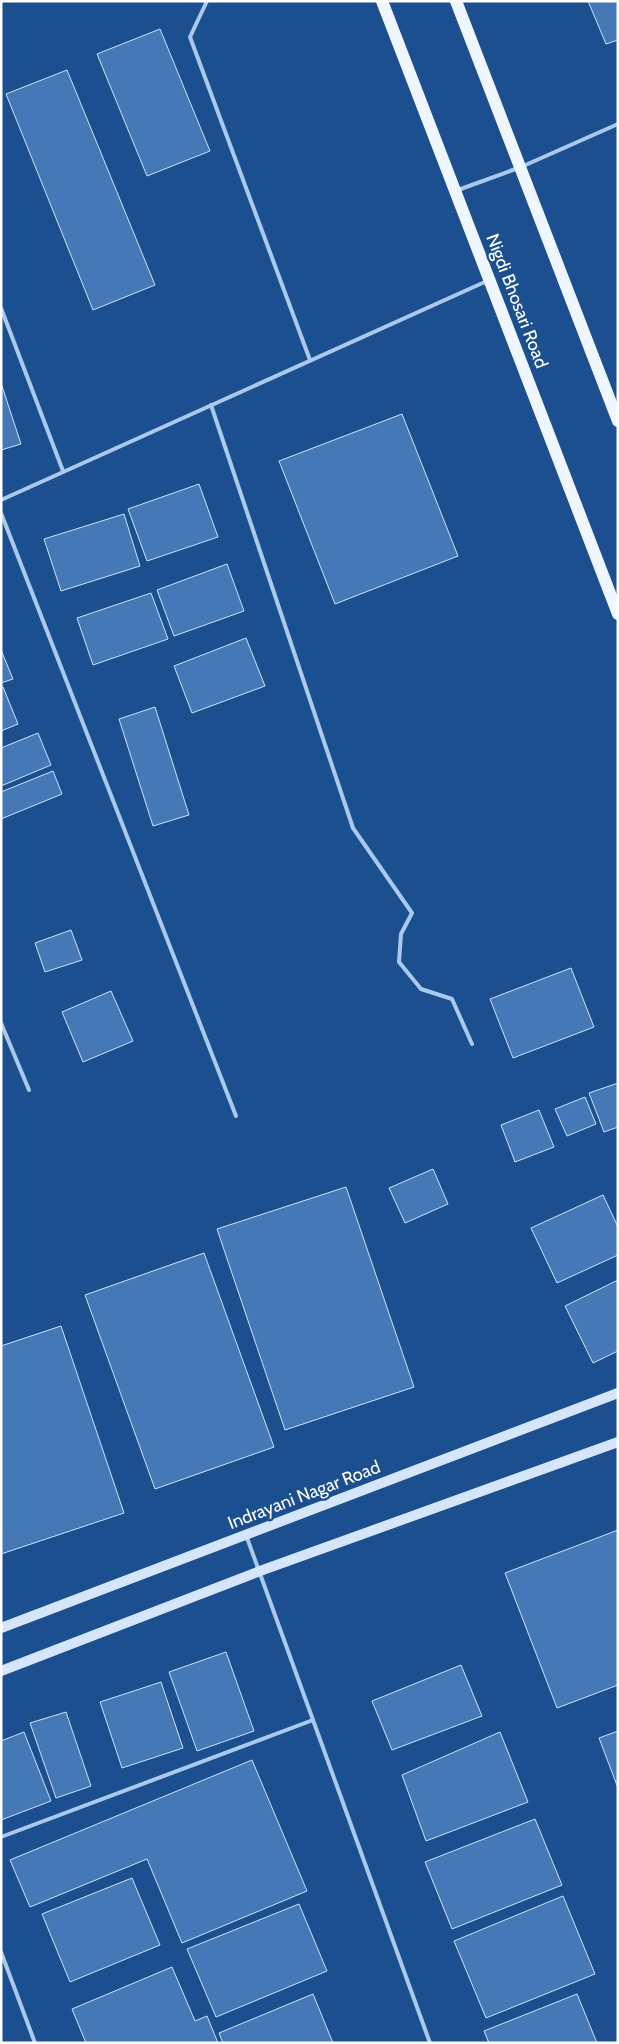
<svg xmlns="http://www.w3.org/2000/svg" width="619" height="2044" font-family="Cabin,sans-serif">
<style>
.building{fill:#4478b7;stroke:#cfe3fa}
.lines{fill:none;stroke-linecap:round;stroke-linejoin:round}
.lane{stroke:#a9c9ee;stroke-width:4}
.secondary{stroke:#d6e6fa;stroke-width:10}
.primary{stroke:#f0f6ff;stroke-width:12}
.labels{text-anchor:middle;stroke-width:4.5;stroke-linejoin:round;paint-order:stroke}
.street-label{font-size:18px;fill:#fff;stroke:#1b4f8f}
</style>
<rect width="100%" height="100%" fill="#1b4f8f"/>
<!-- building -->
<g class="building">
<path d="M588,1H618V40L606,44Z"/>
<path d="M160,29L210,151L147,176L97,54Z"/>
<path d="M67,70L155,285L93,310L6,94Z"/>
<path d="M1,383L21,444L1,450Z"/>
<path d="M402,414L458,556L335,604L279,461Z"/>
<path d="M199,484L218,537L147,561L128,509Z"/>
<path d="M124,514L140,566L61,591L44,539Z"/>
<path d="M227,564L244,611L174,636L157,590Z"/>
<path d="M151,593L168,639L93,665L77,618Z"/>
<path d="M246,638L265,686L192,713L174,666Z"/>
<path d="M1,650L13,679L1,683Z"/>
<path d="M1,687H3L18,724L1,731Z"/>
<path d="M155,707L189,815L153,826L119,719Z"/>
<path d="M38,733L51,765L1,786V748Z"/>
<path d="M53,771L62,794L1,819V792Z"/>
<path d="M71,930L82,960L45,972L35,943Z"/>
<path d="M571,968L594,1027L513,1058L490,999Z"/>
<path d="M111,991L133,1041L83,1062L62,1012Z"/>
<path d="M618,1083V1127L604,1132L589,1093Z"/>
<path d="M585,1097L596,1124L567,1136L555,1109Z"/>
<path d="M539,1110L554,1147L515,1162L501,1125Z"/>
<path d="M433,1169L448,1204L405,1223L389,1188Z"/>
<path d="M346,1187L414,1387L285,1430L217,1229Z"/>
<path d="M603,1195L618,1227V1255L557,1283L531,1228Z"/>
<path d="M204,1253L274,1447L155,1489L85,1295Z"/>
<path d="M618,1280V1351L593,1363L565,1306Z"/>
<path d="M61,1326L124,1513L1,1554V1346Z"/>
<path d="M618,1530V1685L557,1708L505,1573Z"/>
<path d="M226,1652L254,1731L197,1751L169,1672Z"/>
<path d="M461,1665L482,1716L392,1750L372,1701Z"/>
<path d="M161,1682L183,1748L122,1768L100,1702Z"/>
<path d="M66,1712L91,1786L56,1798L30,1723Z"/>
<path d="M618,1731V1788L599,1738Z"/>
<path d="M24,1732L51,1801L1,1820V1741Z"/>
<path d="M500,1732L528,1802L426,1841L402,1775Z"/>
<path d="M252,1760L307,1891L182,1943L147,1859L30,1907L10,1860Z"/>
<path d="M535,1819L562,1885L452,1929L425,1862Z"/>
<path d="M132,1878L160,1945L70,1982L42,1914Z"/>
<path d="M563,1896L595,1974L486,2018L454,1941Z"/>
<path d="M299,1904L327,1971L216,2017L187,1949Z"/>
<path d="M172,1967L195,2021L207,2016L218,2043H86L72,2009Z"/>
<path d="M313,1994L333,2043H223L219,2033Z"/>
<path d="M577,1994L597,2043H489L484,2031Z"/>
</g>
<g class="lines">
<!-- lane -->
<g class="lane">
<path d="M207,1L190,37L310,360"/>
<path d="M458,190L521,167L618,124"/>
<path d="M1,308L63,471"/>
<path d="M211,405L353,828L412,913L401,934L399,962L421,989L452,999L472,1044"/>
<path d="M1,500L487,281"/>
<path d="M1,513L236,1116"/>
<path d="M1,1023L29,1090"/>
<path d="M246,1535L430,2043"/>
<path d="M1,1837L313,1720"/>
<path d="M1,1952L35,2043"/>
</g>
<!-- secondary -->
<g class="secondary">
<path d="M1,1628L618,1393"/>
<path d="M1,1671L260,1571L618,1442"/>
</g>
<!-- primary -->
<g class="primary">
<path d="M382,1L618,614"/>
<path d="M456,1L618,421"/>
</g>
</g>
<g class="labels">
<!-- street labels -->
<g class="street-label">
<text transform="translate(517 301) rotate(69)" y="6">Nigdi Bhosari Road</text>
<text transform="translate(304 1495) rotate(-21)" y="6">Indrayani Nagar Road</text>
</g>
</g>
<!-- border -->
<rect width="619" height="2044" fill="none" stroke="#ffffff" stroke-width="5"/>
</svg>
